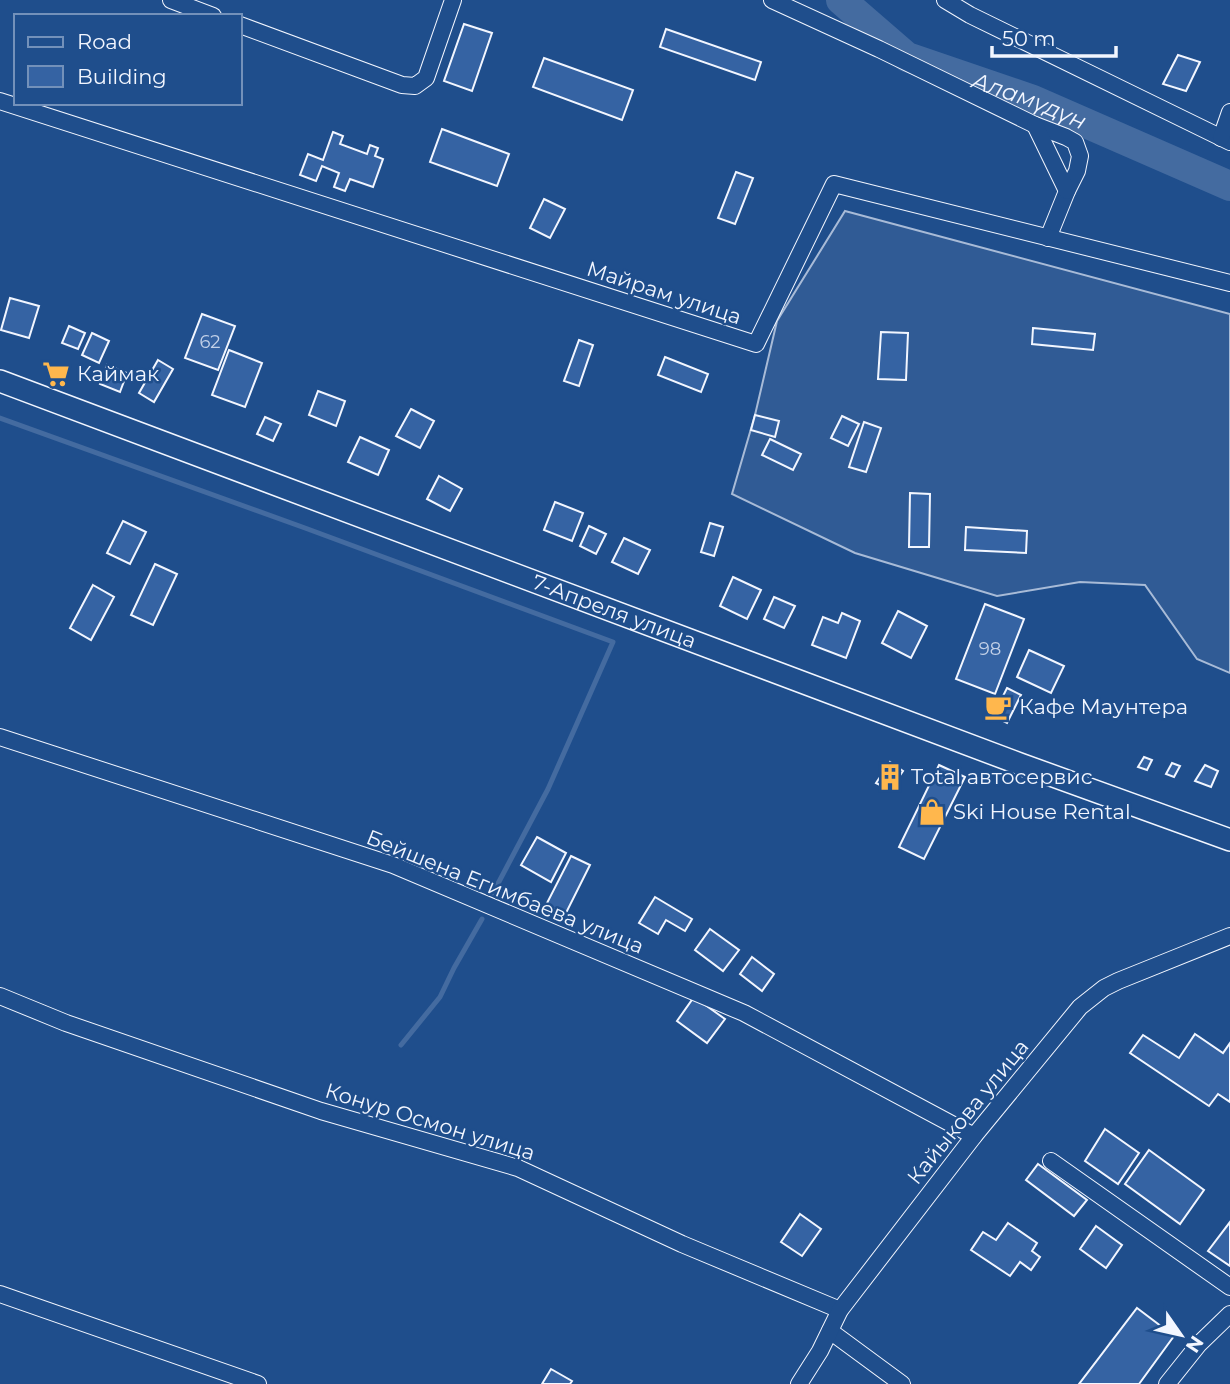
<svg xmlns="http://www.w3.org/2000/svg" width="1230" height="1384" font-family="Montserrat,sans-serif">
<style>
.built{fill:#305b95;stroke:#a8bbd7;stroke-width:2}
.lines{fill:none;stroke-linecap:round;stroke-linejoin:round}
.stream{stroke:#446ba0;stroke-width:5}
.river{stroke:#446ba0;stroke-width:30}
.building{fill:#3563a3;stroke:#f2f6ff;stroke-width:2}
.minor-casing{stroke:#f2f6ff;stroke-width:18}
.secondary-casing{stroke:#f2f6ff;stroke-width:24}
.minor{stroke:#1f4e8c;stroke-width:16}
.secondary{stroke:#1f4e8c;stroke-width:21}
.labels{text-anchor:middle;stroke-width:5;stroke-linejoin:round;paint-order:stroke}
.number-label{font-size:18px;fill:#c3d1e8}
.street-label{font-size:21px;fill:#f2f6ff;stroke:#1f4e8c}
.poi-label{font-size:21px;fill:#f2f6ff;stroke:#1f4e8c;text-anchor:start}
.water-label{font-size:23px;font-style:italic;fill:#f2f6ff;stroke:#1f4e8c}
</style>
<rect width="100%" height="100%" fill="#1f4e8c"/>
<!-- built -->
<path class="built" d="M845,211L1230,314V673L1197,659L1145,585L1080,582L997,596L855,553L732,494L755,415L777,321Z"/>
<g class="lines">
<!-- stream -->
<g class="stream">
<path d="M0,418L305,528L613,642L548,789L493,893"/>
<path d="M401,1045L440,997L454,968L482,919"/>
</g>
<!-- river -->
<path class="river" id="s1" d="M841,0L907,57L1033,100L1230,186"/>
</g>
<!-- building -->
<g class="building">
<path d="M464,24L492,33L472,91L444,81Z"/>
<path d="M666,29L761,62L755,80L660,47Z"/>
<path d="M1178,55L1200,62L1186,91L1163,84Z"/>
<path d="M544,58L633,90L622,120L533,87Z"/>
<path d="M442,129L509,154L497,186L430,162Z"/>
<path d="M333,132L343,136L340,144L367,154L370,145L378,148L375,156L383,159L373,187L350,179L345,191L334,187L339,173L322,166L316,181L300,175L308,154L323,160Z"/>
<path d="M736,172L753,178L735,224L718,218Z"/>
<path d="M544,199L565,209L550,238L530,228Z"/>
<path d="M10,298L39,306L29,338L1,330Z"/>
<path d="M202,314L235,326L218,370L185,358Z"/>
<path d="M69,326L85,333L78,349L62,343Z"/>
<path d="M1033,328L1095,334L1093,350L1032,344Z"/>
<path d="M881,332L908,333L906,380L878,379Z"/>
<path d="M92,333L109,341L99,363L82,355Z"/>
<path d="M579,340L593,345L579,386L564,381Z"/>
<path d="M229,350L262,363L245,407L212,395Z"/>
<path d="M665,357L708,374L701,392L658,375Z"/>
<path d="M158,360L173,369L154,402L139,393Z"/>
<path d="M107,365L127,373L120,392L100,384Z"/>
<path d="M318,391L345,401L336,426L309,415Z"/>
<path d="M411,409L434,421L420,448L396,436Z"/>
<path d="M755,415L779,421L775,437L751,430Z"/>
<path d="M842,416L859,424L848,446L831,438Z"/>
<path d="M265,417L281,424L273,441L257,434Z"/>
<path d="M864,422L881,428L866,472L849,467Z"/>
<path d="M360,437L389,450L378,475L348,462Z"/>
<path d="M770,439L801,454L793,470L762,455Z"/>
<path d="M439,476L462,489L450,511L427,499Z"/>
<path d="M910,493L930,494L929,547H909Z"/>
<path d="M555,502L583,513L572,541L544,530Z"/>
<path d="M123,521L146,532L130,564L107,553Z"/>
<path d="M710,523L723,527L714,556L701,552Z"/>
<path d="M589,526L606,534L596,554L580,546Z"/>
<path d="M966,527L1027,531L1026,553L965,550Z"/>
<path d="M624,538L650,550L638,574L612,562Z"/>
<path d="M155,564L177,574L153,625L131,615Z"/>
<path d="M733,577L761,590L747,619L720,606Z"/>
<path d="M93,585L114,597L91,640L70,628Z"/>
<path d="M774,597L795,606L784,628L764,619Z"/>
<path d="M985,604L1024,619L995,694L956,679Z"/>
<path d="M898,611L927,626L911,658L882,643Z"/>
<path d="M842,613L860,621L846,658L812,645L823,617L838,623Z"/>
<path d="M1029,650L1064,666L1051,693L1017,677Z"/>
<path d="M1007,688L1021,695L1007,723L993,716Z"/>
<path d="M1144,757L1152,760L1147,770L1138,767Z"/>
<path d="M890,762L903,771L890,790L876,783Z"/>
<path d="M1172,763L1180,766L1174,777L1166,774Z"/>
<path d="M939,765L965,777L924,859L899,847Z"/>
<path d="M1205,765L1218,771L1211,787L1195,781Z"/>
<path d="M537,837L566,853L551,882L521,865Z"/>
<path d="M571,856L590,865L565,915L546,905Z"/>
<path d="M655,897L692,919L685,931L666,920L658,934L639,923Z"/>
<path d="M710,929L739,950L723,971L695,950Z"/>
<path d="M752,957L774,974L762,991L740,974Z"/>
<path d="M694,997L725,1019L707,1043L677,1021Z"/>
<path d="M1195,1034L1223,1053L1230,1043V1102L1218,1094L1209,1106L1130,1053L1143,1035L1179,1058Z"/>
<path d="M1105,1129L1139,1153L1118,1184L1085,1161Z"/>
<path d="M1149,1150L1204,1190L1180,1224L1125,1184Z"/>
<path d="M1038,1164L1087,1200L1074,1216L1026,1180Z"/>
<path d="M800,1214L821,1229L802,1256L781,1242Z"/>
<path d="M1230,1222V1266L1208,1251Z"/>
<path d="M1008,1223L1037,1243L1032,1251L1040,1257L1031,1270L1020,1262L1010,1276L971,1250L983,1232L996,1240Z"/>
<path d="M1096,1226L1122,1245L1106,1268L1080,1249Z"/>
<path d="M1137,1308L1174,1336L1139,1384H1079Z"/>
<path d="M551,1369L572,1381L570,1384H542Z"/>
</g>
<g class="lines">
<defs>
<g id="minor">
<path d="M171,0L213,16"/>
<path d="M772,0L879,49L1035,125L1066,137L1075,142L1080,156L1077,171L1067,191L1048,238"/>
<path d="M945,0L970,15L1230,142"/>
<path d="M240,25L402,85L415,86L426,78L453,0"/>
<path d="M0,101L756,344L834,184L1230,283"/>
<path d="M1035,125L1067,191"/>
<path d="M1221,138L1230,112"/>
<path d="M0,737L393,865L744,1013L974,1136"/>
<path d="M0,996L66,1023L321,1111L518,1168L682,1244L840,1310"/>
<path d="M1051,1161L1230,1287"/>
<path d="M0,1294L258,1384"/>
<path d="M830,1331L902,1384"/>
<path d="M799,1384L820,1351L840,1310L974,1136L1080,1007L1104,988L1118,981L1230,936"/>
<path d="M1167,1384L1199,1344L1230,1314"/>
</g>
<g id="secondary">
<path id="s2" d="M0,381L1020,764L1230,840"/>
</g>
</defs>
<!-- minor casing -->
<use href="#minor" class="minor-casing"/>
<!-- secondary casing -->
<use href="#secondary" class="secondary-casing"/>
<!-- minor -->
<use href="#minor" class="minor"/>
<!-- secondary -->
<use href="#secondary" class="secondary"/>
</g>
<!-- icons -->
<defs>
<symbol id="supermarket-bare" viewBox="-9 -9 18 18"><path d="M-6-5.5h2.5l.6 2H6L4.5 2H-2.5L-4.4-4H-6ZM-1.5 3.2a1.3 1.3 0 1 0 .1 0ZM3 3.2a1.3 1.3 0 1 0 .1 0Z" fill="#ffb74d" stroke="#1f4e8c" stroke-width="2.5" paint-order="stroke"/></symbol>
<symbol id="cafe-bare" viewBox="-9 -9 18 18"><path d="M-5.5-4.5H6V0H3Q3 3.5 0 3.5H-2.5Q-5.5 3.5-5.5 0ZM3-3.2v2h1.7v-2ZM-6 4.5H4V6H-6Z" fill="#ffb74d" stroke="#1f4e8c" stroke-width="2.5" paint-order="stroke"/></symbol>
<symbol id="building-bare" viewBox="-9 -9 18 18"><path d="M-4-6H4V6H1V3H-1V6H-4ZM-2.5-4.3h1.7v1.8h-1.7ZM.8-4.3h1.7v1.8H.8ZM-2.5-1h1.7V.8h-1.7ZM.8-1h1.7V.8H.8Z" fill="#ffb74d" stroke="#1f4e8c" stroke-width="2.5" paint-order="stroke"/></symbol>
<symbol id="shop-bare" viewBox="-9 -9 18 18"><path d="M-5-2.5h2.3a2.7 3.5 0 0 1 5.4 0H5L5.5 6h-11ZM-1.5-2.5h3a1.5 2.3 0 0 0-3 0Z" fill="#ffb74d" stroke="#1f4e8c" stroke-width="2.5" paint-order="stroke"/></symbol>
</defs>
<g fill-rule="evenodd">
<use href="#supermarket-bare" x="37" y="355" width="38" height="38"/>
<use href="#cafe-bare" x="979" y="688" width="38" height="38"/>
<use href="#building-bare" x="871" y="758" width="38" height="38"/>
<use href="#shop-bare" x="913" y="793" width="38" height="38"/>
</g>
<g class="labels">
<!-- number labels -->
<g class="number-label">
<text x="210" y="348">62</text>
<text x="990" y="655">98</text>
</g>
<!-- street labels -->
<g class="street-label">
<text transform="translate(664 293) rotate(18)" y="7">Майрам улица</text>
<text dy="7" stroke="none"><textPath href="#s2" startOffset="656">7-Апреля улица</textPath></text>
<text transform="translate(505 892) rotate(22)" y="7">Бейшена Егимбаева улица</text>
<text transform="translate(968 1112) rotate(-51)" y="7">Кайыкова улица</text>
<text transform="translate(430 1122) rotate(17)" y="7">Конур Осмон улица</text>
</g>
<!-- poi labels -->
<g class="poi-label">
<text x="77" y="381">Каймак</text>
<text x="1019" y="714">Кафе Маунтера</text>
<text x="911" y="784">Total автосервис</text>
<text x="953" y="819">Ski House Rental</text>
</g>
<!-- water labels -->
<g class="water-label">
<text dy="8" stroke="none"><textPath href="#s1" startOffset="217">Аламүдүн</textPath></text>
</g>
</g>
<!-- legend -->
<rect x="14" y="14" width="228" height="91" fill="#1f4e8c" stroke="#7391ba" stroke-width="2"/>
<rect x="28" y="37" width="35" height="10" fill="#1f4e8c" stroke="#7391ba" stroke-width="2"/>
<text x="77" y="49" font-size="21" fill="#f2f6ff">Road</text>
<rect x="28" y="66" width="35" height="21" fill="#3563a3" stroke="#7391ba" stroke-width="2"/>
<text x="77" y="84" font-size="21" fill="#f2f6ff">Building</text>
<!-- north arrow -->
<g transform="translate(1181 1335) rotate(124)" stroke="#1f4e8c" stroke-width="5" paint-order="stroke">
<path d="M0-5L12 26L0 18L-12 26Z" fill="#f2f6ff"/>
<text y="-10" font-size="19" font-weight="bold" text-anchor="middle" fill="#f2f6ff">N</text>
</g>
<!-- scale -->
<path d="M992 46v10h124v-10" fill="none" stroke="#f2f6ff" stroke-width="3.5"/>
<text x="1002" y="46" font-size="21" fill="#f2f6ff" stroke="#1f4e8c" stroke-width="5" paint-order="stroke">50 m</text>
</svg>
